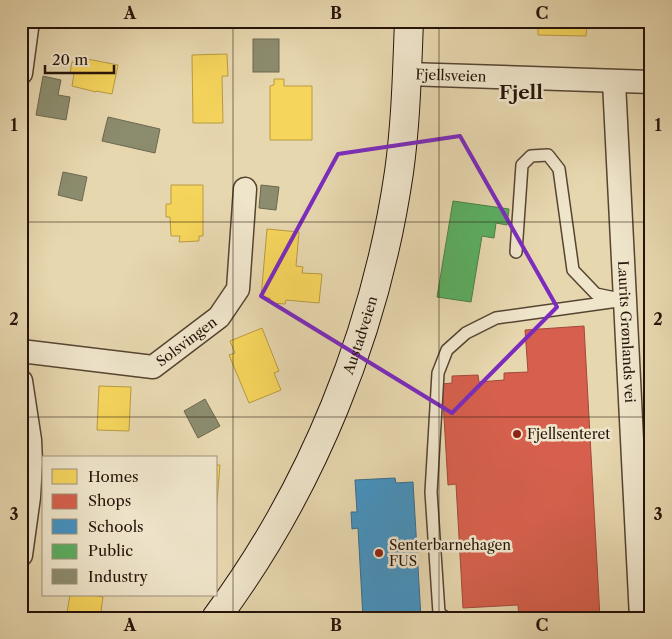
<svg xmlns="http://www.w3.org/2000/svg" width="672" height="639" font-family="'Libre Caslon Text',serif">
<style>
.homes{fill:#f6d55c;stroke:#b89b43}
.shops{fill:#d6604d;stroke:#a14939}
.schools{fill:#4393c3;stroke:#3a6d8b}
.public{fill:#5aae61;stroke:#4a8047}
.industry{fill:#8c8c6e;stroke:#6d6850}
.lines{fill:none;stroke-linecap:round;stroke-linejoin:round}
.service-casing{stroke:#564432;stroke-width:14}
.minor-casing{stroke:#564432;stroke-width:25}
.secondary-casing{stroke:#261309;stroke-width:30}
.service{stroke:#efe5cb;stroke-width:11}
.minor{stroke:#efe5cb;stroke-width:22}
.secondary{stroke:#efe5cb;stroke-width:28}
.marked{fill:none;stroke:#7b2cbf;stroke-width:4;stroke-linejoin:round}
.grid{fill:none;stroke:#261309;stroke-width:1;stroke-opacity:0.55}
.poi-dot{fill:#8f2418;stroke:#efe5cb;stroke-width:2}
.labels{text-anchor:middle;stroke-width:5;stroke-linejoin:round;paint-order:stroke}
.street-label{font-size:14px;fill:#261309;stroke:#efe5cb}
.poi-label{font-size:14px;fill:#261309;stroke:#efe5cb;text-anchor:start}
.district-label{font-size:19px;font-weight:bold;fill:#261309;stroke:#efe5cb}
.neatline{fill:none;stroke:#261309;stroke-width:2}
.grid-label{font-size:16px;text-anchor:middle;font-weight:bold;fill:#261309}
</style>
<rect width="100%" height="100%" fill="#e7d7af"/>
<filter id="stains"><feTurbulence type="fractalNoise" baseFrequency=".004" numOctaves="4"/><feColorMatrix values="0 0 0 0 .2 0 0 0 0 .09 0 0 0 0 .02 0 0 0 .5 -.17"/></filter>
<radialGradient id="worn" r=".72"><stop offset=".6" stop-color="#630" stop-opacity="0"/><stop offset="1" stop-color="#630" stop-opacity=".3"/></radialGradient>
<!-- homes -->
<g class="homes">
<path d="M538,21H587L586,36L538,35Z"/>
<path d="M227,54L228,76H222L223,123H193L192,55Z"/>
<path d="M77,57L118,65L112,94L96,91V92L72,86L74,74L70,73L72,62L76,63Z"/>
<path d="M274,79H284V86H312V140H270V86L274,85Z"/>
<path d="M171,185H203V236H199V241L179,242L180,236H171L170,217H166V204H171Z"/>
<path d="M267,229L299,232L296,266L303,267L302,273L322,274L319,303L286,300L285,304L270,303V298H261Z"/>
<path d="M262,328L279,371L274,373L281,390L249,403L229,355L235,353L230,341Z"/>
<path d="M99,386L131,387L129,431L97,430Z"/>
<path d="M216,465H220L216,514Z"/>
<path d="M70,595H92L103,597L100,618H66Z"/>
</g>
<!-- shops -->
<path class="shops" d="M584,326L600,618H519L518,605L463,608L456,484L448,485L442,384L452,383V376L478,375L479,382L504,380V373L528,372L525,330Z"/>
<!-- schools -->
<path class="schools" d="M395,478L396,483L413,482L421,618H363L358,528L352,529L351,512H357L355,480Z"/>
<!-- public -->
<path class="public" d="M453,201L509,209L507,225L496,223L494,238L482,236L471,302L437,297Z"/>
<!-- industry -->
<g class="industry">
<rect x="253" y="39" width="26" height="33"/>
<path d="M43,76L61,80L58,95L70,97L66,120L36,115Z"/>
<path d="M108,117L160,129L155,153L102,141Z"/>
<path d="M63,172L87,177L82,201L58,195Z"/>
<path d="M261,185L279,187L276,210L259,208Z"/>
<path d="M205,399L220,426L198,438L184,411Z"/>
</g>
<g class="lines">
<defs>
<path id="service" d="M446,618L439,613L431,492L438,373L447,350L466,333L496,318L625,300L596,294L573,270L559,169L548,155L531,156L522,165L516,252"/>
<g id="minor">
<path d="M21,73L28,21"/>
<path id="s1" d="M407,74L651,82"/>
<path id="s2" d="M614,82L641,618"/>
<path id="s3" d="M21,351L153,367L219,317L238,289L245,189"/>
<path d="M21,381L30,440L31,462L29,497L21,555"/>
</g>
<g id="secondary">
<path id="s4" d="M216,618C312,489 376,331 399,172C406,122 407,71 409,21"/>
</g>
</defs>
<!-- service casing -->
<use href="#service" class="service-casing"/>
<!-- minor casing -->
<use href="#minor" class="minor-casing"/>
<!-- secondary casing -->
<use href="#secondary" class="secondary-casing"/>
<!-- service -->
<use href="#service" class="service"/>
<!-- minor -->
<use href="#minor" class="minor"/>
<!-- secondary -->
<use href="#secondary" class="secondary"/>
</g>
<!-- marked area -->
<path class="marked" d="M460,136L557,307L452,413L261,296L338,154Z"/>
<!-- grid -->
<path class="grid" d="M233,21V618M439,21V618M21,222H651M21,417H651"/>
<!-- markers -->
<g class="poi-dot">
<circle cx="517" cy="434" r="5"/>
<circle cx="379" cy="553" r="5"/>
</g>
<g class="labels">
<!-- street labels -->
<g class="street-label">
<text dy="5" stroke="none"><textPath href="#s1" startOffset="44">Fjellsveien</textPath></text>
<text dy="5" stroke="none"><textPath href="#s2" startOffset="250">Laurits Grønlands vei</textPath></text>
<text dy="5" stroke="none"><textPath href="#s4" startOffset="319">Austadveien</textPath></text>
<text dy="5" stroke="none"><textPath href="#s3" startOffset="175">Solsvingen</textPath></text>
</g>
<!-- poi labels -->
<g class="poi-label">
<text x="527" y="439">Fjellsenteret</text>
<text x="389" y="550">Senterbarnehagen<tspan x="389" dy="16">FUS</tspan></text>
</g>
<!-- district labels -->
<g class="district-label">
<text x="521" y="99">Fjell</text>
</g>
</g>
<!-- margin -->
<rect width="672" height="639" fill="none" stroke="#e7d7af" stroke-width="55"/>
<!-- legend -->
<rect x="42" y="456" width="175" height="140" fill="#efe5cb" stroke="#9f917d"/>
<rect x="52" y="469" width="25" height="15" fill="#f6d55c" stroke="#9f917d"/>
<text x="88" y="482" font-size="15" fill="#261309">Homes</text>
<rect x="52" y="494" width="25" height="15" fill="#d6604d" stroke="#9f917d"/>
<text x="88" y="506" font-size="15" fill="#261309">Shops</text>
<rect x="52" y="519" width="25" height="15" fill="#4393c3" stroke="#9f917d"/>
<text x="88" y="532" font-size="15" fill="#261309">Schools</text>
<rect x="52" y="544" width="25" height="15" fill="#5aae61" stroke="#9f917d"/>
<text x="88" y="556" font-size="15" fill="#261309">Public</text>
<rect x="52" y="569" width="25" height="15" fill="#8c8c6e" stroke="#9f917d"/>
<text x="88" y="582" font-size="15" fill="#261309">Industry</text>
<!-- scale -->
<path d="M45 65v8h69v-8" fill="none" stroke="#261309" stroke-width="2.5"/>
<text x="52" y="65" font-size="15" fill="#261309" stroke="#efe5cb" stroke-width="4" paint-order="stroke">20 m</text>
<rect x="28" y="28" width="616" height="584" class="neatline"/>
<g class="grid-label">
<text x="130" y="19">A</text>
<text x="336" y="19">B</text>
<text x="542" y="19">C</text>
<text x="14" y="131">1</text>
<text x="658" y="131">1</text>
<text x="14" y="325">2</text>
<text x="658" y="325">2</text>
<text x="14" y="520">3</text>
<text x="658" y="520">3</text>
<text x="130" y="631">A</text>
<text x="336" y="631">B</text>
<text x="542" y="631">C</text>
</g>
<rect width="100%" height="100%" filter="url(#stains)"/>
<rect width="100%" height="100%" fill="url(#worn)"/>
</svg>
